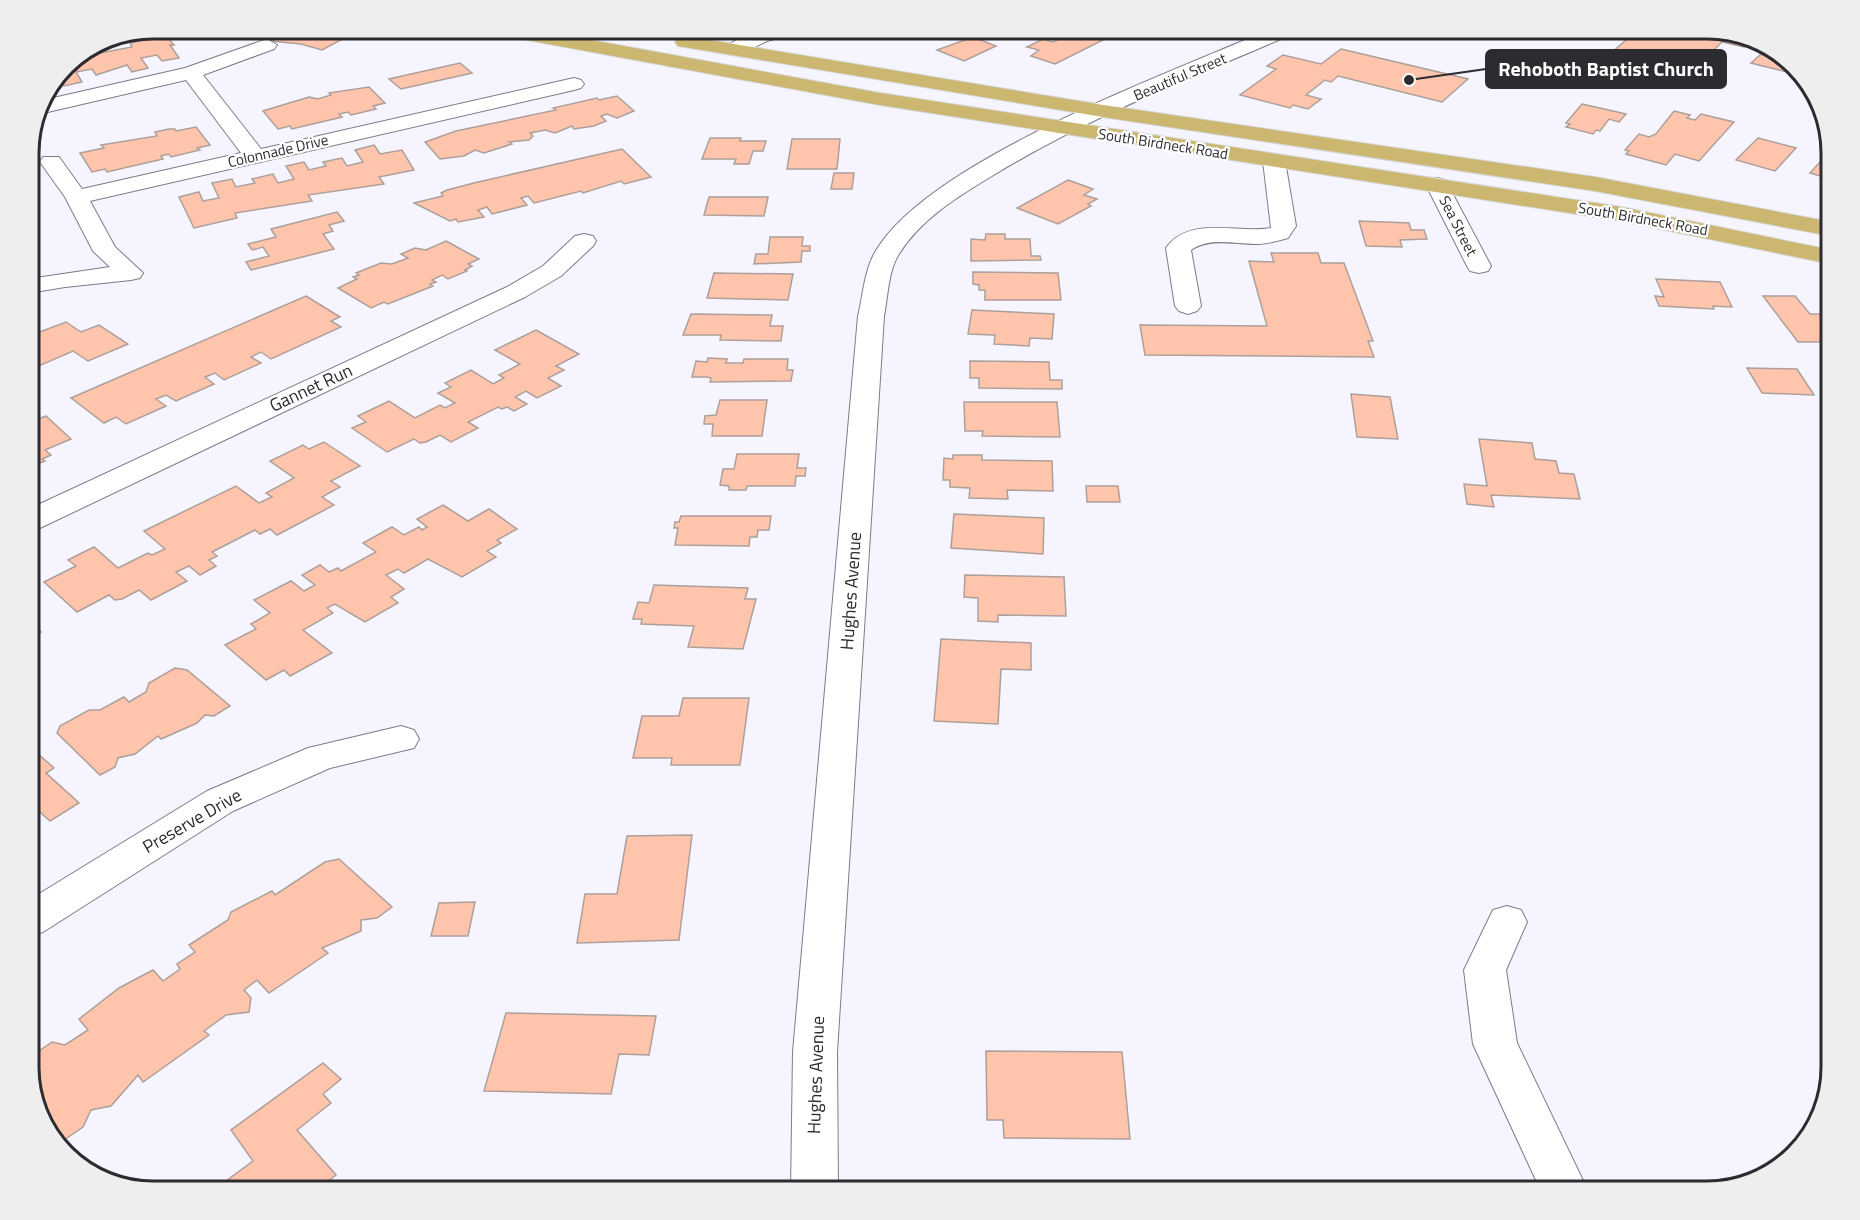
<svg xmlns="http://www.w3.org/2000/svg" width="1860" height="1220" font-family="'Titillium Web',sans-serif">
<style>
.building{fill:#ffc5ac;stroke:#ad9f99;stroke-width:1.5}
.lines{fill:none;stroke-linecap:round;stroke-linejoin:round}
.minor-casing{stroke:#7d7c88;stroke-width:2}
.major-casing{stroke:#d5d5d6;stroke-width:2}
.minor{fill:#fff;fill-rule:evenodd}
.major{fill:#cbb76f;fill-rule:evenodd}
.labels{text-anchor:middle;stroke-width:4.5;stroke-linejoin:round;paint-order:stroke}
.far-street-label{font-size:15px;fill:#2c2b30;stroke:#fff}
.street-label{font-size:18px;fill:#2c2b30;stroke:#fff}
.rim{fill:none;stroke:#2c2b30;stroke-width:3}
.leader{fill:none;stroke:#2c2b30;stroke-width:2}
.callout-dot{fill:#2c2b30;stroke:#fff;stroke-width:2}
.callout{fill:#2c2b30;stroke:#2c2b30;stroke-width:2}
.callout-label{font-size:20px;text-anchor:middle;font-weight:bold;fill:#fff}
</style>
<rect width="100%" height="100%" fill="#f5f4ff"/>
<!-- building -->
<g class="building">
<path d="M231,28H316L352,34L322,50L301,44L270,41L273,40L253,35L223,32Z"/>
<path d="M1640,28H1707L1750,42L1744,47L1722,42L1691,72L1611,53Z"/>
<path d="M1075,32L1103,40L1055,64L1031,56L1039,50L1027,47L1043,39L1053,42Z"/>
<path d="M162,37L164,40L169,39L174,45H170L179,58L162,61L157,55L141,58L148,68L132,72L127,65L96,75L92,69L76,72L82,82L64,86L60,78L55,80L65,65L84,53L97,50L100,53L132,47L130,43Z"/>
<path d="M973,37L996,46L964,61L937,50Z"/>
<path d="M1769,47L1776,50L1799,75L1751,63Z"/>
<path d="M1341,49L1468,79L1442,102L1338,76L1331,82L1325,80L1306,95L1321,99L1308,109L1293,105L1290,108L1240,95L1276,69L1267,66L1283,55L1321,64Z"/>
<path d="M460,63L472,73L401,89L389,79Z"/>
<path d="M369,87L385,103L373,106L376,109L351,115L348,112L339,114L342,117L292,129L290,126L278,129L263,111L309,97L318,99L331,95L329,93Z"/>
<path d="M617,96L634,111L617,118L607,114L601,116L606,121L594,126L574,129L572,126L555,133L545,130L530,133L533,136L529,140L509,142L512,144L484,153L475,150L464,156L440,159L425,142L456,131L556,110L553,108L597,98L599,100Z"/>
<path d="M1582,104L1626,114L1619,122L1609,119L1600,131L1596,130L1593,134L1566,127L1570,124L1566,123Z"/>
<path d="M1674,111L1690,115L1687,118L1695,120L1701,114L1734,122L1699,161L1675,154L1666,165L1626,154L1629,151L1625,150L1639,134L1649,137L1656,134Z"/>
<path d="M196,127L210,145L197,148L200,150L171,157L169,154L161,156L163,159L107,172L105,169L92,172L80,153L104,148L101,145L157,136L155,132L169,129H175L176,131Z"/>
<path d="M710,138H741L740,141H766L763,151H753L749,164H734L736,159H702Z"/>
<path d="M1758,138L1796,148L1775,171L1736,160Z"/>
<path d="M792,139H840L837,169H787Z"/>
<path d="M374,145L380,154L402,150L414,170L379,177L384,184L308,195L312,201L235,213L237,218L194,228L179,197L199,192L203,201L219,198L212,183L232,179L236,187L255,183L252,179L273,174L278,183L294,179L286,166L304,162L309,170L326,166L323,162L342,158L347,166L363,162L355,150Z"/>
<path d="M622,149L651,177L624,184L621,181L583,193L581,191L534,203L528,196L521,198L527,205L492,214L487,207L478,210L484,217L458,222L456,219L450,221L414,203L443,196L441,193L447,190L478,182Z"/>
<path d="M1831,150V179L1810,173Z"/>
<path d="M834,173H854L852,189H831Z"/>
<path d="M1068,180L1093,189L1084,195L1097,199L1088,204L1091,206L1058,224L1017,208Z"/>
<path d="M709,197H768L764,216L704,215Z"/>
<path d="M337,212L344,221L329,225L333,231L323,234L334,249L251,270L246,262L269,256L263,247L252,250L248,244L276,237L271,229Z"/>
<path d="M1359,221L1409,223L1411,230H1424L1427,239L1400,240L1402,247L1366,246Z"/>
<path d="M986,234H1005V239H1030L1031,256H1040L1041,260L971,261V239L985,240Z"/>
<path d="M770,237H803L802,246H810V251H802L801,262L754,264L756,254H768Z"/>
<path d="M446,241L479,259L468,264L472,266L465,270L467,271L448,279L442,275L432,280L436,282L430,284L433,286L388,304L384,302L371,308L338,288L357,279L353,277L359,275L356,273L381,263L392,264L408,258L401,254L415,248L426,250Z"/>
<path d="M1271,253H1318L1321,263H1344L1373,341H1368L1374,357L1145,355L1140,325L1267,326L1249,261L1274,262Z"/>
<path d="M973,272L1058,273L1061,300H985V290H979V285L973,284Z"/>
<path d="M714,273L793,274L788,300L707,298Z"/>
<path d="M1656,279L1720,282L1732,307L1713,306L1714,309L1659,306L1655,296L1664,297Z"/>
<path d="M306,296L340,317L331,321L341,327L271,359L261,352L251,357L261,363L224,380L215,373L205,377L214,384L176,401L166,395L156,399L166,406L126,424L116,417L104,423L71,398Z"/>
<path d="M1763,296H1795L1810,314H1821L1831,327V342H1798Z"/>
<path d="M972,310L1054,314L1052,339L1030,338L1029,346L994,344L995,335L968,334Z"/>
<path d="M691,314L772,315L770,326H783L781,341L720,340L721,335H683Z"/>
<path d="M66,322L81,332L99,325L128,344L88,361L73,351L34,368L29,365V336Z"/>
<path d="M536,330L579,354L556,366L564,370L548,378L561,386L537,398L526,391L515,397L527,404L514,411L507,407L502,409L498,407L468,422L478,428L451,442L440,435L426,442L420,443L414,439L387,452L352,428L366,422L358,416L389,401L415,418L440,405L445,408L455,403L438,393L451,387L445,383L471,370L493,384L504,378L499,375L520,364L495,350Z"/>
<path d="M708,358L727,359L726,363H743L744,359H788L787,370H793L791,381L710,382L711,378L707,377H692L696,361L707,362Z"/>
<path d="M970,361L1049,362L1050,380H1062V389L979,388V378H970Z"/>
<path d="M1747,368L1797,369L1814,395L1762,393Z"/>
<path d="M1351,394L1390,397L1398,439L1357,437Z"/>
<path d="M720,400H767L762,436H712L713,424H704L705,416L716,415Z"/>
<path d="M964,402H1057L1060,437L982,436L983,431H965Z"/>
<path d="M46,416L71,439L45,450L51,455L42,459L45,461L29,467V423Z"/>
<path d="M1479,439L1532,443L1535,459L1556,461L1559,473L1574,474L1580,499L1491,495L1494,507L1467,504L1464,484L1487,486Z"/>
<path d="M324,442L360,466L331,481L340,487L322,497L334,505L277,535L270,529L260,534L255,530L212,552L217,556L209,560L216,566L200,575L189,566L176,572L187,581L151,600L139,590L122,599L115,600L109,595L77,612L44,582L76,566L68,560L94,547L118,568L148,553L152,555L165,549L144,531L236,486L259,503L272,497L266,493L294,478L270,461L303,445L309,449Z"/>
<path d="M737,454H799L797,468H806L805,476H796L795,486H747L746,490H729V486L720,485L723,469H734Z"/>
<path d="M953,455H982V460L1052,461L1053,491L1007,490L1008,499L969,498L970,488L950,487V480H943L944,458L953,459Z"/>
<path d="M1086,486H1118L1120,502H1087Z"/>
<path d="M443,505L468,521L489,509L517,529L497,540L501,543L487,551L496,557L462,577L428,559L404,573L398,569L386,575L404,589L391,597L398,603L365,622L335,604L327,608L333,613L303,630L332,653L290,676L284,670L266,680L225,645L256,629L251,624L270,613L254,600L291,581L304,591L315,585L302,575L320,565L329,572L338,568L341,571L376,552L363,543L392,527L404,535L419,527L422,530L427,527L417,519Z"/>
<path d="M954,514L1044,518L1043,554L951,548Z"/>
<path d="M681,516H771L769,530H758L757,537H750L749,546L675,545L678,528H674L675,522H679Z"/>
<path d="M965,575L1064,577L1066,616L998,615V622L978,621V598L964,597Z"/>
<path d="M654,585L748,588L745,599H756L743,649L688,647L694,626L641,624L642,619H633L638,602L649,603Z"/>
<path d="M29,620L41,632L29,638Z"/>
<path d="M941,639L1031,643V670L1001,669L998,724L934,721Z"/>
<path d="M175,668L187,670L230,706L214,716L205,715L197,723L161,739L158,736L135,754L118,758L115,767L100,775L57,733L60,726L89,710H100L124,697L129,702L146,692L149,683Z"/>
<path d="M683,698H749L740,765H671L672,758H633L642,716H679Z"/>
<path d="M29,746L54,768L46,773L79,803L50,821L29,802Z"/>
<path d="M692,835L679,940L577,943L585,894H617L627,836Z"/>
<path d="M339,859L392,907L377,918L361,920V931L322,948L328,953L269,993L257,980L244,990L251,998L249,1012L226,1015L204,1031L209,1035L143,1082L138,1075L111,1106L91,1110L83,1127L61,1142L41,1115L29,1075V1058L52,1042L65,1045L88,1030L79,1019L119,988L153,970L163,981L180,969L177,964L195,952L189,945L228,920L231,912L272,891L275,895L325,862Z"/>
<path d="M475,902L468,936H431L439,903Z"/>
<path d="M506,1013L656,1016L649,1055L619,1054L611,1094L484,1091Z"/>
<path d="M986,1051L1122,1052L1130,1139L1004,1138L1003,1120H987Z"/>
<path d="M323,1063L341,1079L323,1094L331,1103L297,1130L336,1175L315,1191H217L215,1189L253,1161L231,1130Z"/>
</g>
<g class="lines">
<defs>
<g id="minor">
<path d="M769,28H801L799,32L767,41L741,54H727L724,50C733,38 755,32 769,28Z"/>
<path d="M1273,28H1299L1297,32C1194,77 1088,117 992,176C957,197 921,219 899,254C888,271 888,297 884,316L837,1052L838,1191H791L793,1052L858,316C863,296 864,273 874,254C925,161 1173,72 1273,28Z"/>
<path d="M267,39L277,45L274,49L203,75L261,149L574,78L581,80L584,84L581,88L574,90L90,201L115,247L143,273L140,278L131,280L65,287L29,293V279L110,267L93,251L65,197L40,162L43,157H59L82,189L241,153L186,80L39,114L40,101L185,68Z"/>
<path d="M1274,154L1282,156L1285,161L1296,226L1288,238C1277,241 1267,244 1256,244C1233,244 1210,237 1191,250L1201,306L1197,311L1188,314L1179,311L1175,306L1166,248C1189,215 1239,234 1271,228L1263,161L1266,156Z"/>
<path d="M1437,178L1445,180L1448,185L1491,266L1488,271L1479,273L1470,271L1467,266L1426,185L1429,180Z"/>
<path d="M584,234L593,236L596,241L593,246L561,276L525,297L40,528L29,530V509L507,287L543,266L575,236Z"/>
<path d="M401,726L414,730L419,739L414,748L330,768L233,811L43,932L29,936V900L207,791L308,748Z"/>
<path d="M1507,906L1521,910L1527,922L1506,970L1517,1043L1588,1191H1541L1473,1044L1464,970L1493,910Z"/>
</g>
<g id="major">
<path d="M485,28H525L880,93L1621,207L1831,250V264L1621,221L880,105L494,34Z"/>
<path d="M685,36L1103,105L1595,177L1831,222V236L1595,191L1103,117L678,46L675,42L678,38Z"/>
</g>
</defs>
<!-- minor casing -->
<use href="#minor" class="minor-casing"/>
<!-- major casing -->
<use href="#major" class="major-casing"/>
<!-- minor -->
<use href="#minor" class="minor"/>
<!-- major -->
<use href="#major" class="major"/>
</g>
<g class="labels">
<!-- far-street labels -->
<g class="far-street-label">
<text transform="translate(1180 77) rotate(-23)" y="5">Beautiful Street</text>
<text transform="translate(1163 144) rotate(9)" y="5">South Birdneck Road</text>
<text transform="translate(278 151) rotate(-13)" y="5">Colonnade Drive</text>
<text transform="translate(1643 219) rotate(10)" y="5">South Birdneck Road</text>
<text transform="translate(1458 226) rotate(63)" y="5">Sea Street</text>
</g>
<!-- street labels -->
<g class="street-label">
<text transform="translate(311 388) rotate(-25)" y="6">Gannet Run</text>
<text transform="translate(851 591) rotate(-86)" y="6">Hughes Avenue</text>
<text transform="translate(192 821) rotate(-30)" y="6">Preserve Drive</text>
<text transform="translate(816 1075) rotate(-88)" y="6">Hughes Avenue</text>
</g>
</g>
<!-- crop -->
<path d="M0 0H1860V1220H0ZM153 39H1707A114 114 0 0 1 1821 153V1067A114 114 0 0 1 1707 1181H153A114 114 0 0 1 39 1067V153A114 114 0 0 1 153 39Z" fill="#eee" fill-rule="evenodd"/>
<path class="rim" d="M153 39H1707A114 114 0 0 1 1821 153V1067A114 114 0 0 1 1707 1181H153A114 114 0 0 1 39 1067V153A114 114 0 0 1 153 39Z"/>
<!-- callouts -->
<path class="leader" d="M1409 80L1486 69"/>
<circle class="callout-dot" cx="1409" cy="80" r="6"/>
<rect class="callout" x="1486" y="50" width="240" height="38" rx="6"/>
<g class="callout-label">
<text x="1606" y="76">Rehoboth Baptist Church</text>
</g>
</svg>
